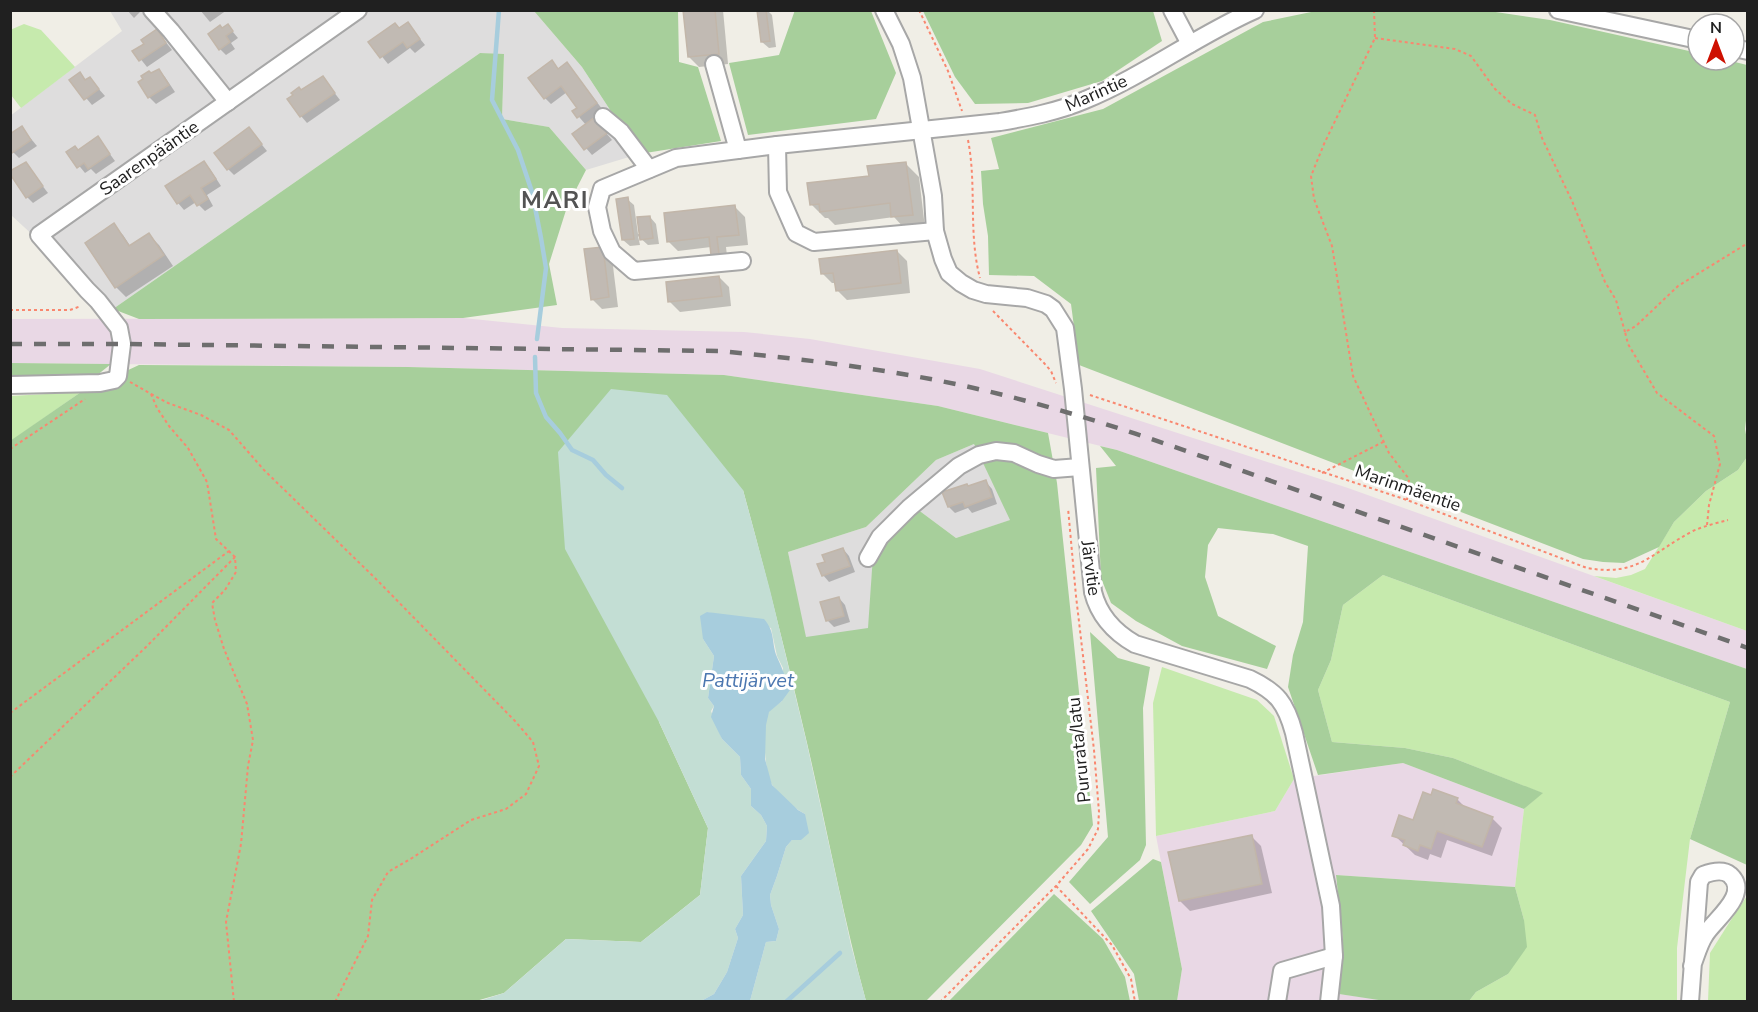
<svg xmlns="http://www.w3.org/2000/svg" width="1758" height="1012" font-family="'Nunito Sans',sans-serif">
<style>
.residential{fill:#dedddd}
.industrial{fill:#e9d8e5}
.grass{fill:#c6eaad}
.forest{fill:#a7cf9b;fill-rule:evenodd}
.wetland{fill:#c3ded4}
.water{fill:#a7cddd}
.shadow{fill:#0003}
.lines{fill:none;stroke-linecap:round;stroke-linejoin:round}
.stream{stroke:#a7cddd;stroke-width:4.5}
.building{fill:#c1bab3;stroke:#c2b6a9;stroke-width:1.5}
.minor-casing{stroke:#a7a7a7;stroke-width:20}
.path{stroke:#f9876f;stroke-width:2;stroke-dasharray:3 3;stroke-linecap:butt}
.minor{stroke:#fff;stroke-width:16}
.rail{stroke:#6e6e6e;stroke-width:4.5;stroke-dasharray:12 12;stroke-linecap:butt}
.labels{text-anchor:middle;stroke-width:6;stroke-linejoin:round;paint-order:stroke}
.street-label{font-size:18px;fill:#202020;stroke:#fff}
.water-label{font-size:20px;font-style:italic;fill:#4c77b0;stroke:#fff}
.district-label{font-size:24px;font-weight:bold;letter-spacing:1.5px;fill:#535353;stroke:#fff}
</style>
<rect width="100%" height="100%" fill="#f0eee6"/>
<!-- residential -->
<g class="residential">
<path d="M110,11H534L582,67L639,154L586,170L549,127L502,119L504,55L480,53L113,309L11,215L10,116L122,31Z"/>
<path d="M974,444L1011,520L956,538L917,509L873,555L869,629L805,638L788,552L866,527L936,460Z"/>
</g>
<!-- industrial -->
<g class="industrial">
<path d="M463,318L562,328L744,332L810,339L980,369L1348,488L1747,631V669L1117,450L938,406L724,375L408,367L11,363V319Z"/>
<path d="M1403,763L1524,809L1515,887L1336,875L1343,940L1339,994L1392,1001H1177L1182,969L1156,836L1275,811L1294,779Z"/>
</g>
<!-- grass -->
<g class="grass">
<path d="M24,24L41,30L75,67L21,108L11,95L10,30Z"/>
<path d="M81,392L11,441V396Z"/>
<path d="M1747,457V631L1594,576L1616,578L1631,575L1645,569L1674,522L1706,491L1738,470Z"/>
<path d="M1383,575L1730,702L1690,839L1677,948V1001H1469L1476,992L1508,974L1524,920L1515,887L1524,809L1542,793L1453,758L1405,748L1332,742L1318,690L1331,660L1343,605Z"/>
<path d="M1162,667L1257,700L1274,716L1294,779L1275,811L1156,836L1153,703Z"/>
<path d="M1747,896V1001H1708L1710,953L1729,923Z"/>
</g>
<!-- forest -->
<g class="forest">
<path d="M795,10L871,11L896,73L876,119L748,135L729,63L779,55Z"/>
<path d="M534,11H678L679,62L698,67L721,141L639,154L582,67Z"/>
<path d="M923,11H1153L1162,41L1102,81L1028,103L975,104L955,77Z"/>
<path d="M1316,11H1489L1550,20L1698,53V60H1727L1747,65L1748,404L1745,429L1747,440V457L1738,470L1706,491L1674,522L1659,547L1624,563L1603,562L1583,559L1079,365L1071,304L1034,276L989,275L988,236L983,204L981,171L999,169L991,138L1103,109L1263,22Z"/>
<path d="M480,53L504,54L502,119L549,127L586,170L567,207L549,264L557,305L463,318L139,319L113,309Z"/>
<path d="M11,363L111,364L96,376L11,377Z"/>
<path d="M139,365L408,367L724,375L938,406L1048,433L1057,483L1093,825L1081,845L926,1001H866C843,916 827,829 807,743C787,658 766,574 743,490L659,722L708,828L700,895L641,942L566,939L504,993L476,1001H11L10,441L81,392ZM974,444L1010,520L956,538L917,509L873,555L868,628L806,637L788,552L866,527L936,460Z"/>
<path d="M1100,446L1117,450L1747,669V865L1690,839L1730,702L1383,575L1343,605L1331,660L1318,690L1332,742L1405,748L1453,758L1543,793L1524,809L1403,763L1318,775L1288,687L1293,655L1303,622L1308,546L1273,534L1218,528L1208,545L1205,577L1218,616L1276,646L1267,669L1182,646L1136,621L1111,603L1101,578L1096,468L1116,466Z"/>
<path d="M1090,632L1118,658L1150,667L1143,708L1146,845L1140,860L1090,904L1069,882L1108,837Z"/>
<path d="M1153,859L1161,862L1182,969L1177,1001H1139L1134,974L1091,911Z"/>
<path d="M1336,875L1515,887L1524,920L1527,947L1508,974L1476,992L1469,1001L1392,1002L1339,994L1343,940Z"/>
<path d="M1054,894L1103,939L1125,977L1130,1001H949Z"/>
</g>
<!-- wetland -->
<path class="wetland" d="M611,389L667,395L743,490L770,590L807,744L851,945L866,1001H750L766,942L776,941L779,929L771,905L770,895L777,876L786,847L792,840H801L805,814C794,808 781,797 773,786C764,774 762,727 768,713C771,708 778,704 782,701L783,668L777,656L771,628L707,612L703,639L714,656L708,698L714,706L711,711L722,739L740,757L741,775L751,789V806L761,815L767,826L766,841L741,876L743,915L735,929L738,938L727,972L714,994L701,1001L476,1002L504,993L566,939L641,942L700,895L708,828L659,722L565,549L558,452Z"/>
<!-- water -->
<path class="water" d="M707,612L764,619C776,633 771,642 777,657C782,668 786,678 790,690L782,701L769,712L766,725L765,759L772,785L798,810L805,814L809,833L801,840H792L786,847L777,876L770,895L771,905L779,929L776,941L766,942L750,1001H701L714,994L727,972L738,938L735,929L743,915L741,876L766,841L767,826L761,815L751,806V789L741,775L740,757L722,739L711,717L714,706L708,698L714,656L703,639L700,616Z"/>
<!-- shadow -->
<g class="shadow">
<path d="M127,10H142L134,18Z"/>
<path d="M200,10H227L210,22Z"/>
<path d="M684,10H723L728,64L699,67L689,57Z"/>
<path d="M758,10H767L772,15L776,47L769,48L762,42Z"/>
<path d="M408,24L425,45L415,53L410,48L388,64L371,43L400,30Z"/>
<path d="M228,26L238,38L231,43L235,49L226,55L220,49Z"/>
<path d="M157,31L172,50L147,67L135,52L146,44Z"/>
<path d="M552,62L559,70L567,64L603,110L593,117L612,140L592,155L574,134L586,125L574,111L579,108L567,92L551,104L545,98Z"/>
<path d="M159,70L165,77L175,92L156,104L149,97L140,83Z"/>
<path d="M79,74L87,81L90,79L105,96L92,105L71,80Z"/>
<path d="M323,78L340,100L307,123L301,116L302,92Z"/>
<path d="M22,128L37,146L19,158L13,152Z"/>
<path d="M249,129L267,151L234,175L228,169Z"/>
<path d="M98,138L115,161L96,174L91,169L85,173L68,152H79Z"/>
<path d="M25,163L48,193L33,203L27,197Z"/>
<path d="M204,163L210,169L221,186L207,195L213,206L205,211L196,202L184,210L178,203Z"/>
<path d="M905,163L919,177L925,228L906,230L894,217L835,225L828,218H825L811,204Z"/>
<path d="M627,199L634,205L638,234H641L650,217L656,224L659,244L648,245L638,236L640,245L630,246L623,240Z"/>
<path d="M735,207L745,217L748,245L726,247L728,264H722L712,254L711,247L678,251L668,241Z"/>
<path d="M113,225L123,235L131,247L149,235L159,245L173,266L126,297L116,287Z"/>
<path d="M602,248L612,258L618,307L602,309L592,299Z"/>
<path d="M897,251L907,261L910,293L847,300L837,290L836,283H832L822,273Z"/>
<path d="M719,277L729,287L731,306L680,312L670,302Z"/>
<path d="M986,482L992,489L997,504L972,513L968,508L955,513L949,507L969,488Z"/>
<path d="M843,549L849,556L855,572L829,582L823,575L827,563Z"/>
<path d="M839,598L845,605L850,622L834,627L827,620Z"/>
<path d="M1457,799L1466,808L1492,818L1502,828L1492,856L1447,840L1441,858L1430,854L1428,860L1415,855L1394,835Z"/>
<path d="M1251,836L1261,846L1272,893L1190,911L1180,901Z"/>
</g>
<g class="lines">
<!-- stream -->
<g class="stream">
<path d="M499,10L492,100L518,150L532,192L541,238L546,268L537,339"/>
<path d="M535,357L536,393L546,417L560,433L572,450L593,460L606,475L622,488"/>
<path d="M786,1002L840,953"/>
</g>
</g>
<!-- building -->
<g class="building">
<path d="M683,10H715L719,54L688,57Z"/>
<path d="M757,10H766L770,41L761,42Z"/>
<path d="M408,22L420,39L407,48L403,42L380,58L368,42L395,23L399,28Z"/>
<path d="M228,24L233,31L226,36L230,42L219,50L208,34L220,25L222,28Z"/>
<path d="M157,29L166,43L139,61L132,51L144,44L141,40Z"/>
<path d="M552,60L558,69L567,62L597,103L577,118L572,111L577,108L561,86L544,99L528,78Z"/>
<path d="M159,69L169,85L148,98L138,82L143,79L141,76L149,71L151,73Z"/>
<path d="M80,72L85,80L90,77L99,89L84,100L69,80Z"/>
<path d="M323,76L335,93L300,117L287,99L293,95L291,93L299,87L301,90Z"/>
<path d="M595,117L607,133L584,150L572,134Z"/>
<path d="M22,126L31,140L12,153L10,150V134Z"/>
<path d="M249,127L262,144L227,170L214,153Z"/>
<path d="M98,136L110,154L88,169L84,163L77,168L66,152L75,146L78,150Z"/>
<path d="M204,161L216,179L201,188L208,199L197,206L190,195L177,204L165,186Z"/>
<path d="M26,162L43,186L26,198L10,174V171Z"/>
<path d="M906,162L913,215L891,217L890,203L820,212L819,204L810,205L807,183L869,176L867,166Z"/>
<path d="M628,197L634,239L622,240L616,199Z"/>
<path d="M735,205L739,235L717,237L719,254L711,255L709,237L667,242L664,213Z"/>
<path d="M650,216L653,238L640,240L637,217Z"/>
<path d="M114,223L129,246L149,233L164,255L115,288L85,243Z"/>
<path d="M603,247L609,297L591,300L584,249Z"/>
<path d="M897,250L901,283L836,291L833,273L821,274L819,259Z"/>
<path d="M719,276L722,296L668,302L666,282Z"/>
<path d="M986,480L992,497L965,507L963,502L948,507L942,492L967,484L968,486Z"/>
<path d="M843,548L850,566L822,576L817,564L825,562L822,555Z"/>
<path d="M839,597L844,616L826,621L820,602Z"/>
<path d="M1433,789L1458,798L1456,803L1493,817L1482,847L1437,831L1431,849L1420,845L1418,851L1403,845L1405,840L1392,836L1399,815L1413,820L1423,792L1431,795Z"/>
<path d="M1252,835L1262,884L1179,901L1168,852Z"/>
</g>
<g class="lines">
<defs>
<g id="minor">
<path d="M152,10L171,31L228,102"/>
<path d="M884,10L901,44L912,78L933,196L935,231L943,259L949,273L961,283L973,290L986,294L1027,298L1046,304L1053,309L1065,328L1073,389L1093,592C1099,616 1114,632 1135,644L1250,679C1277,692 1286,703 1294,733L1331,906L1334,956L1329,1002"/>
<path d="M1172,10L1190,44"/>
<path d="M1558,10L1698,40"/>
<path d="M1734,48L1748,51"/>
<path d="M714,64L738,150"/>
<path d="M603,117L621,132L649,169"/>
<path d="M777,145L778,192L796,233L814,242L935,231"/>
<path d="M742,261L634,271L612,252L602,231L597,207L602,189L676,158L777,145L1000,122C1029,117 1057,112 1085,100C1144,76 1196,36 1255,10"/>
<path d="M10,385L100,383L114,380L118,376L122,344L119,328L98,301L87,290L39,235L358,10"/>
<path d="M868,558L880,537L909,508L959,466L979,455L996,451L1014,453L1038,464L1054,469L1080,467"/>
<path d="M1277,1002L1282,971L1334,956"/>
<path d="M1690,1002L1699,882L1703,875C1711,872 1723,869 1730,875C1751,894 1714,920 1705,935C1699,944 1696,956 1692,966"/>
</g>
</defs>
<!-- minor casing -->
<use href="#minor" class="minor-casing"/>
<!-- path -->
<g class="path">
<path d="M919,10L948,71L962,111"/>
<path d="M1374,10L1375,38L1324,144L1311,176L1314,199L1332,246L1353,376L1389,453L1409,479L1407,500"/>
<path d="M1375,38L1455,49L1471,56L1495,89L1512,104L1535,115L1542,138L1572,201L1605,282L1616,300L1625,332"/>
<path d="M968,140C977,186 968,233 980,278"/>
<path d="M10,310H70L81,306"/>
<path d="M993,311L1044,363L1051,371L1056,383"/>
<path d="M130,382L151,394L157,408L169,426L188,448L207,482L216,539L235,557L236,572L225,590L212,603L215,620L224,649L247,704L253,740L248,766L241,844L226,922L234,1002"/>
<path d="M151,394L168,403L201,415L229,430L264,470L377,580L515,721L533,742L539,766L526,794L506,809L471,820L412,858L388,872L372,900L368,936L335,1002"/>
<path d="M1090,395L1407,500L1587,568C1639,577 1652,552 1693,531C1704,526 1717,523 1728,520"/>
<path d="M10,449L85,399"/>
<path d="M1322,473L1383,442"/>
<path d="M1707,525L1709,505L1720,464L1714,436L1657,393L1628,344L1625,332L1636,326L1678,286L1748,243"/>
<path d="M10,713L229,551"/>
<path d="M10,777L146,647L235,557"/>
<path d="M1056,886L1112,945L1131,979L1135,1002"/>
<path d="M940,1002L1056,886L1088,849L1098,829L1099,812L1094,750L1076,596L1068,508"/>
</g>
<!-- minor -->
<use href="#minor" class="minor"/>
<!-- rail -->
<path class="rail" d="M10,344H122L720,351C801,359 881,368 960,385C1078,410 1192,453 1305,493C1452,545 1600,596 1748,648"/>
</g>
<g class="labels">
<!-- street labels -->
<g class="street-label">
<text transform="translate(1096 93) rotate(-24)" y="6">Marintie</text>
<text transform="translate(149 158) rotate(-35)" y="6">Saarenpääntie</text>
<text transform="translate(1408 488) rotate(19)" y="6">Marinmäentie</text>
<text transform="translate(1091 568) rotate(82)" y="6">Järvitie</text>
<text transform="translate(1079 750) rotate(-96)" y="6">Pururata/latu</text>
</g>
<!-- water labels -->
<g class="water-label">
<text x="748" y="687">Pattijärvet</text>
</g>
<!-- district labels -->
<g class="district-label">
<text x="555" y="208">MARI</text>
</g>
</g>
<!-- border -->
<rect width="1758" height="1012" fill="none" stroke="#202020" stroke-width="24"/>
<!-- north arrow -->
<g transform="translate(1716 42)"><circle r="28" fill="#ffffff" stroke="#a6a6a6" stroke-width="1.5"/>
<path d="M0-4.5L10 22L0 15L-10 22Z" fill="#ce1001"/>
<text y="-9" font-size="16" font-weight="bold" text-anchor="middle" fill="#202020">N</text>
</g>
</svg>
